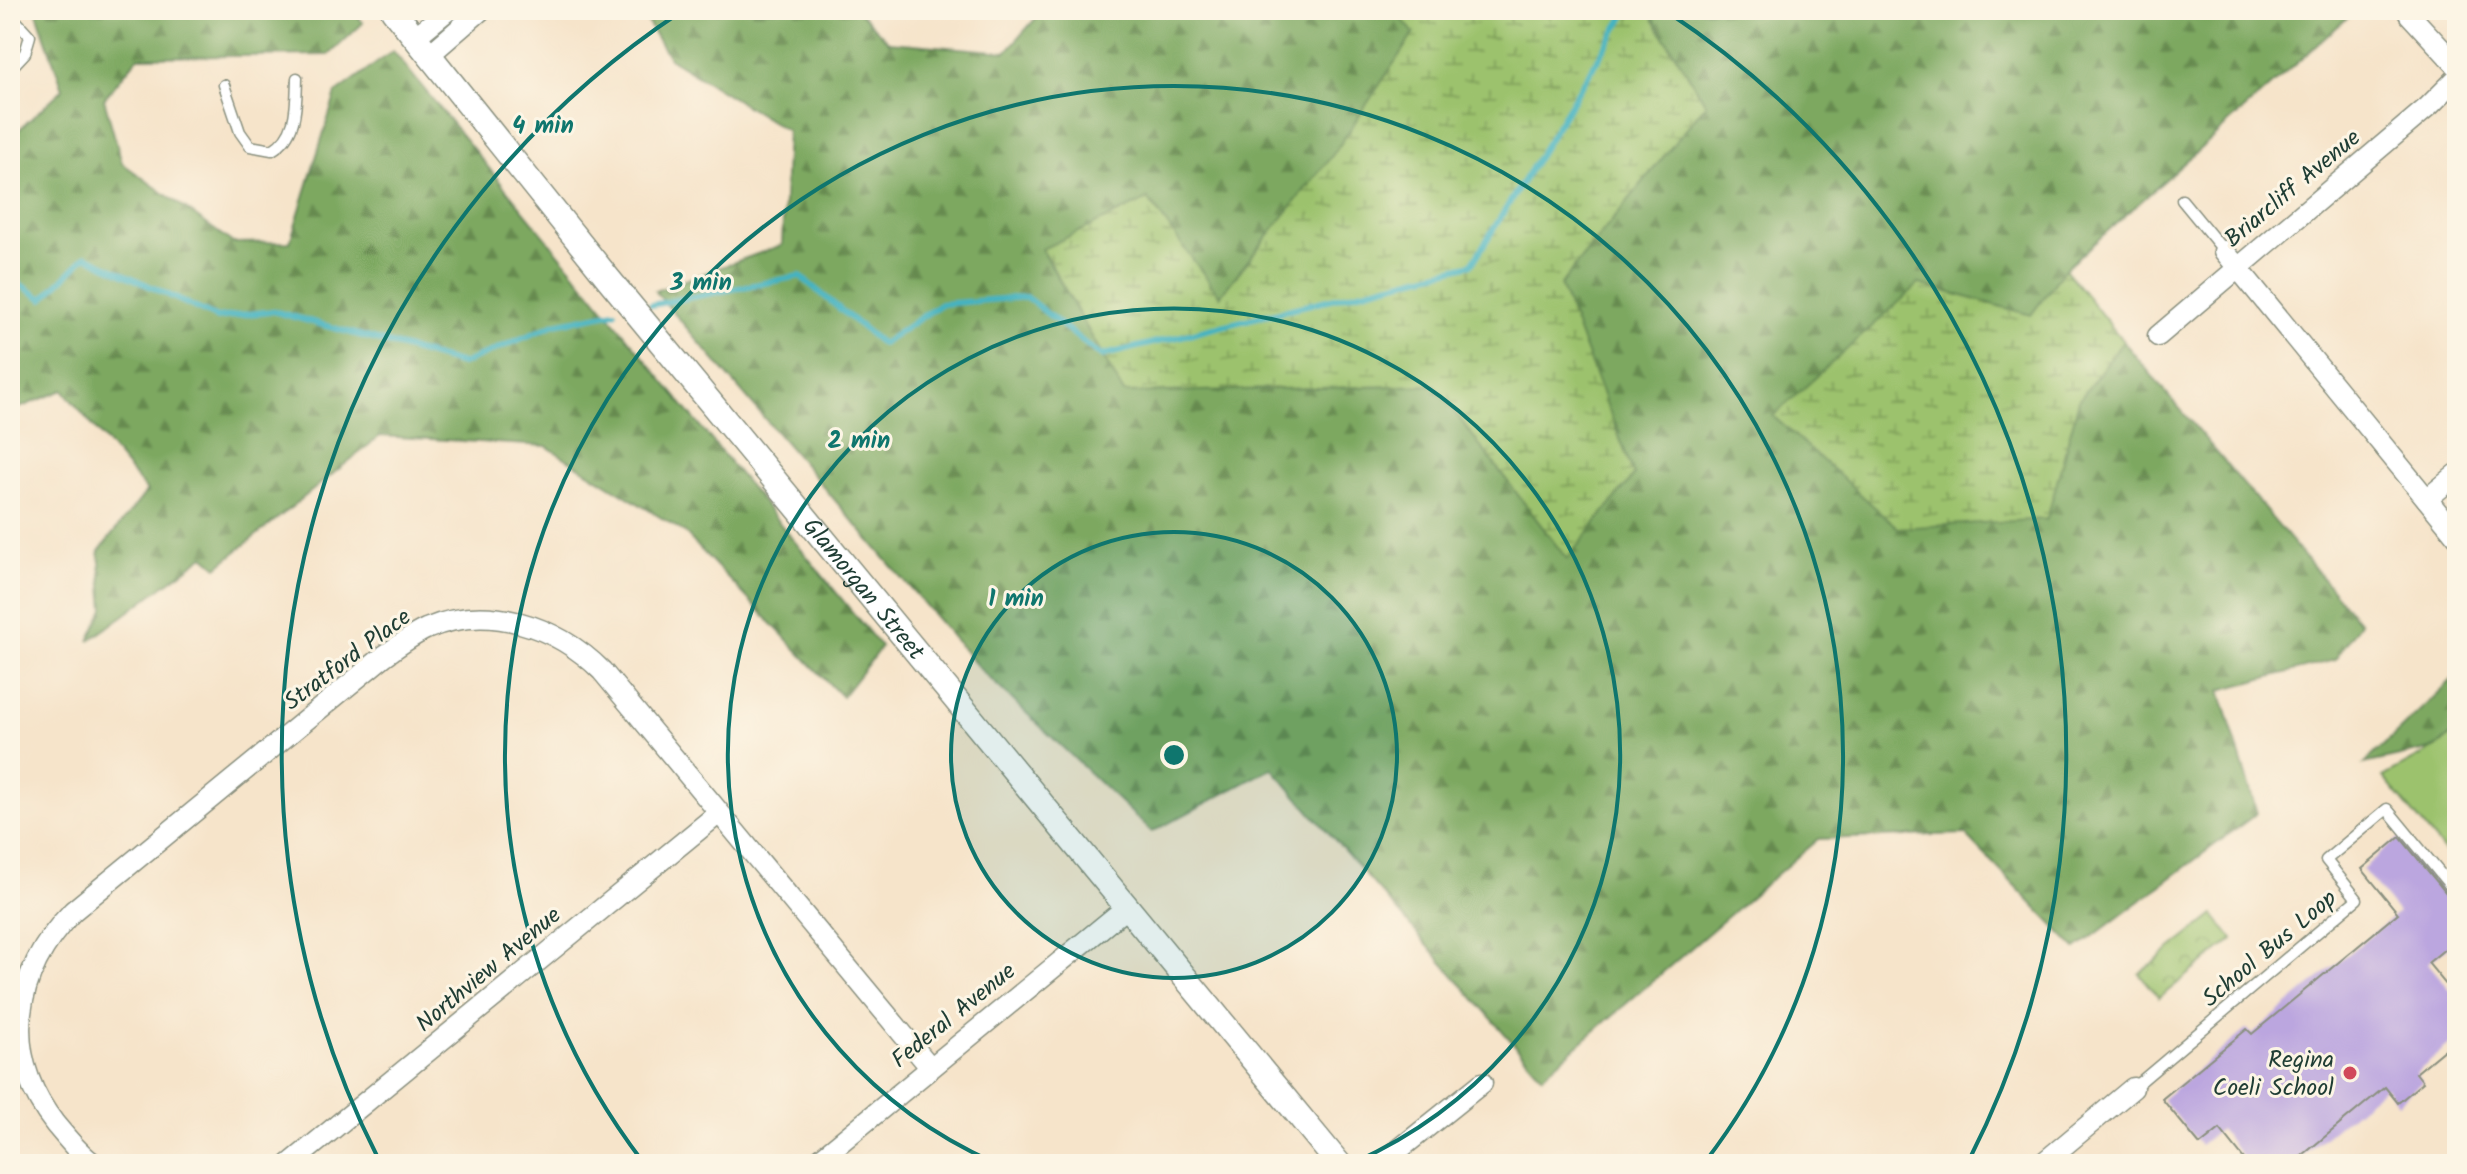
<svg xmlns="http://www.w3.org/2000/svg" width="2467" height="1174" font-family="Kalam,sans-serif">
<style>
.grass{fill:#9cc26d;stroke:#5e8050;stroke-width:2}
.forest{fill:url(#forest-firs);stroke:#4e724a;stroke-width:2}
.wetland{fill:url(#wetland-marsh);stroke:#5e8050;stroke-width:2}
.park{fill:url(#park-crowns);stroke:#5e8050;stroke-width:2}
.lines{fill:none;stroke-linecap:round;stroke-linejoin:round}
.stream{stroke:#45b3c1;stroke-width:6}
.building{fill:#bba6df}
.service-casing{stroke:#8a907f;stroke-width:13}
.minor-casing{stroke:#8a907f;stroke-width:23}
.tertiary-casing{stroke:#8a907f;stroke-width:27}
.service{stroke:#fff;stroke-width:10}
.minor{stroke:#fff;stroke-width:20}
.tertiary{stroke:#fff;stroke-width:24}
.ring{fill:none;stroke:#0f766e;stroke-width:4}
.poi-dot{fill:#d1495b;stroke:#fcf5e5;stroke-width:3}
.labels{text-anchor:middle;stroke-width:6;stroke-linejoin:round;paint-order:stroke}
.street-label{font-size:24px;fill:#1f3d34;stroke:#fcf5e5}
.poi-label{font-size:24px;fill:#1f3d34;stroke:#fcf5e5;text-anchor:end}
.centre{fill:#0f766e;stroke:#fcf5e5;stroke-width:4}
.ring-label{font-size:24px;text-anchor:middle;font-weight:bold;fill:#0f766e;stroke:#fcf5e5;stroke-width:6;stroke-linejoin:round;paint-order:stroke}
</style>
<defs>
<pattern id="forest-firs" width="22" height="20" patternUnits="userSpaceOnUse" patternTransform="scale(2)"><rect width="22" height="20" fill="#7da860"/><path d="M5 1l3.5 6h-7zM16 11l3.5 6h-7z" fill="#668a50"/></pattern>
<pattern id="wetland-marsh" width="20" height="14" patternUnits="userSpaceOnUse" patternTransform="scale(2)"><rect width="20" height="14" fill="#9cc26d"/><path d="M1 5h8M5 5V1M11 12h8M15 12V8" fill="none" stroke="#7f9f5a"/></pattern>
<pattern id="park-crowns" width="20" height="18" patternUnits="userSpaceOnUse" patternTransform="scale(2)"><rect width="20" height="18" fill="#9cc26d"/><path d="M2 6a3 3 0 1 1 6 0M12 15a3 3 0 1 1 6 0" fill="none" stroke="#7f9f5a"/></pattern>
</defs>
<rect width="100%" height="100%" fill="#fcf5e5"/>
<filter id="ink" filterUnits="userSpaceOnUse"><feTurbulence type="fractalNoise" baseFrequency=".0125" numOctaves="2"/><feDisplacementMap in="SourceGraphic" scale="16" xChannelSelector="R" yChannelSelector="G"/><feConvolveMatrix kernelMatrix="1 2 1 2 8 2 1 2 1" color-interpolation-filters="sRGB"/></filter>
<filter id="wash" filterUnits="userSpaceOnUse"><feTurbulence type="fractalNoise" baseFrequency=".006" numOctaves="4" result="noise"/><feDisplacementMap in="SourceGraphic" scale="32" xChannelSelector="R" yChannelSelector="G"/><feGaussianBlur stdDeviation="1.8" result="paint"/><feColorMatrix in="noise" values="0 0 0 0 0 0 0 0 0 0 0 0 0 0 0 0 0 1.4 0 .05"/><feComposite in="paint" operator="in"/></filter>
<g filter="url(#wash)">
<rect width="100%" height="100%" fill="#f6e4ca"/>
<!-- grass -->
<path class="grass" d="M2457,730V867L2383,777L2436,748Z"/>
<!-- forest -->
<g class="forest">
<path d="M36,10H353L363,23L329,55L138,57L104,99L122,163L233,243L290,242L336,93L393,51L881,647L842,697L684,532L546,446L380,436L217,567L204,556L89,641L104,609L99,551L147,491L63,390L19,408L10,402V138L63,89Z"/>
<path d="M640,10H857L889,42L1006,52L1043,10H1394L1415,33L1335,152L1219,297L1148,199L1042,250L1124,393L1434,385L1567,559L1634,475L1560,285L1706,104L1653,18L1658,10H2356L2065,269L2031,315L1919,284L2046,519L2079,400L2123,341L2360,623L2335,660L2220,690L2257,813L2076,949L1965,834L1818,839L1542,1076L1272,768L1152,832L980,669L655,291L782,245L787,131L669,58Z"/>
<path d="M2457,675V730L2436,748L2364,764Z"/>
</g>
<!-- wetland -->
<g class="wetland">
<path d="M1394,10H1658L1653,19L1706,104L1560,285L1634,475L1567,559L1434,385L1124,393L1042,249L1148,199L1220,296L1335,152L1414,33Z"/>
<path d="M2065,269L2123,341L2079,400L2047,519L1898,528L1773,416L1919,284L2031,315Z"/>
</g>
<!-- park -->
<path class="park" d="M2214,915L2233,939L2159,998L2139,974Z"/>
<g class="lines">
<!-- stream -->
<g class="stream">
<path d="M10,278L43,299L86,256L217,318L273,311L462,364L555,324L615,312"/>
<path d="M651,305L800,276L882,344L941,304L1026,297L1101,356L1472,264L1628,10"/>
</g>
</g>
<g id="blocks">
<!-- building -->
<path class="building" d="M2400,837L2451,899L2457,902V939L2428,963L2457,998V1039L2416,1073L2423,1082L2398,1103L2385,1087L2292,1164H2248L2220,1129L2200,1145L2162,1099L2247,1029L2252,1034L2398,913L2362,869Z"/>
</g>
</g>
<g filter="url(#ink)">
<use href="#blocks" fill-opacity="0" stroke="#8a907f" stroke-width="2"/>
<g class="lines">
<defs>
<g id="service">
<path d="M10,14L30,36L25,53L10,69"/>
<path d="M224,85L240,132L250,146L272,150C298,135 296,105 297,78"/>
<path d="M2182,200L2224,251"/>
<path d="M2133,1088L2357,899L2326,860L2387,809L2457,894"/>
</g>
<g id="minor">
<path d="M2409,14L2457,66"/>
<path d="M415,37L448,10"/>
<path d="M429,55L481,10"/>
<path d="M2224,251L2457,536"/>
<path d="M2158,336L2429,106L2457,78"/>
<path d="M2427,499L2457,474"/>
<path d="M94,1164C78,1153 67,1138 55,1124C0,1053 13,973 73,911L384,656C398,646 411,636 426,629C488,602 557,626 602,671L930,1067"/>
<path d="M290,1164L719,813"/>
<path d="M814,1164L1127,907"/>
<path d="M1381,1164L1482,1083"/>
<path d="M2042,1164L2133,1088"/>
</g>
<g id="tertiary">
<path id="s1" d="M393,10L607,277L1339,1164"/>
</g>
</defs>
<!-- service casing -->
<use href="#service" class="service-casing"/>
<!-- minor casing -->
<use href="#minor" class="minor-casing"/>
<!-- tertiary casing -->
<use href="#tertiary" class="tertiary-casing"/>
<!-- service -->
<use href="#service" class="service"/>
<!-- minor -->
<use href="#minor" class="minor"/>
<!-- tertiary -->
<use href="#tertiary" class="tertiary"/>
</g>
</g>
<!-- distance rings -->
<circle cx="1174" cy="755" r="223" fill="#0f766e" fill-opacity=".12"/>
<g class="ring">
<circle cx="1174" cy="755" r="223"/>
<path d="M993 1162A446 446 0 1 1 1355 1162"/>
<path d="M643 1162A669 669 0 1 1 1705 1162"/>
<path d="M379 1160A892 892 0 0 1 682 11M1666 11A892 892 0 0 1 1969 1160"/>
</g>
<!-- markers -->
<circle class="poi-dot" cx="2350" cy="1073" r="8"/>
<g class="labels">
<!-- street labels -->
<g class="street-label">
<text transform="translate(2292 188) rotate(-40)" y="8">Briarcliff Avenue</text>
<text dy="8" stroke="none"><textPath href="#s1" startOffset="746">Glamorgan Street</textPath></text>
<text transform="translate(347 659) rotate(-37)" y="8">Stratford Place</text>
<text transform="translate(2269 948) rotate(-40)" y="8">School Bus Loop</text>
<text transform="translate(488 969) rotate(-40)" y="8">Northview Avenue</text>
<text transform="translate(953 1015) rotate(-39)" y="8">Federal Avenue</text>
</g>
<!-- poi labels -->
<g class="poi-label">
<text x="2334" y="1067">Regina<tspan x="2334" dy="28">Coeli School</tspan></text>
</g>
</g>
<circle cx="1174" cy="755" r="12" class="centre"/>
<g class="ring-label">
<text x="543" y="133">4 min</text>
<text x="701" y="290">3 min</text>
<text x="859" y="448">2 min</text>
<text x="1016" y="606">1 min</text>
</g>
<!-- margin -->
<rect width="2467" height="1174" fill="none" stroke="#fcf5e5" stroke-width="40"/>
</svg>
